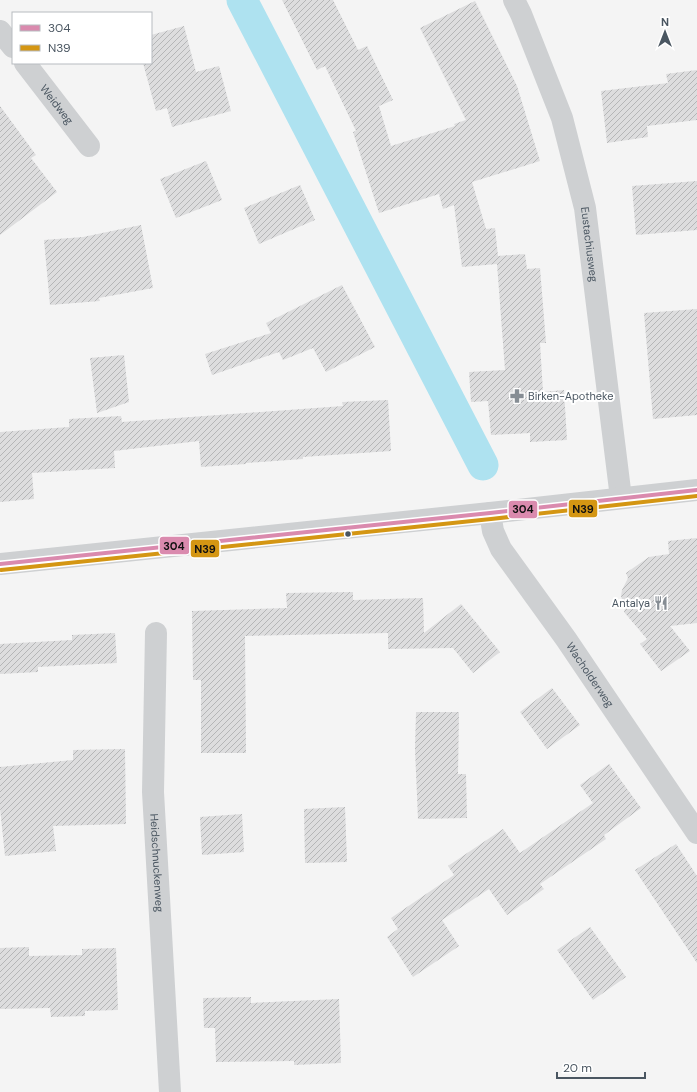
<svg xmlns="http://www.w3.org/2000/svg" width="697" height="1092" font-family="'DM Sans',sans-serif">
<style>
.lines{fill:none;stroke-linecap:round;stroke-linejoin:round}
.canal{stroke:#aee2f0;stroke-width:31}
.building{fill:url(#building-hatch)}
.minor{stroke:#ced0d2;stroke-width:22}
.bus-1-casing{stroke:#fff;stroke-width:7}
.bus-2-casing{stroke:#fff;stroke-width:7}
.bus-1{stroke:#da8aae;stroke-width:4}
.bus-2{stroke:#d49613;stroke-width:4}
.bus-dot{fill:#4a5661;stroke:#fff;stroke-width:1.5}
.labels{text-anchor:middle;stroke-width:4;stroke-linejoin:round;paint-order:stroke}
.street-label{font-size:11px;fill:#4a5661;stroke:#fff}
.poi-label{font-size:11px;fill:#4a5661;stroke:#fff;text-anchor:start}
.line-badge{stroke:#fff;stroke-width:1.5}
.pale-badge-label{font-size:11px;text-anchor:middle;font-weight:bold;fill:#111}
</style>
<defs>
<pattern id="building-hatch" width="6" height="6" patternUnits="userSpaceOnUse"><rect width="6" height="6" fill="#ddddde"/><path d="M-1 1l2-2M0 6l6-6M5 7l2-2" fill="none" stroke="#b5b6b7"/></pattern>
</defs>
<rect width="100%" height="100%" fill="#f4f4f4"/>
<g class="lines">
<!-- canal -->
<path class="canal" d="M242,0L483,465"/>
</g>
<!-- building -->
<g class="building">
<path d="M282,0H333L358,50L367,46L393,100L379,106L391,146L455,126L454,124L466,120L420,28L475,1L517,86L540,161L472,182L486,229L495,228L498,256L525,254L527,269L540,268L546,343H540L543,392L564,390L567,440L530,442V433L491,435L488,401L471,402L469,372L505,370L497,264L462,267L454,205L443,209L439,194L379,213L353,132L356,131L325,66L317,70Z"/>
<path d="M184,26L196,72L219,66L231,111L172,127L167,108L156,111L143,63H151V35Z"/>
<path d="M697,70V120L647,126L648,137L607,143L601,91L668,83L666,74Z"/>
<path d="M0,106L36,155L31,158L57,192L0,235Z"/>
<path d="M206,161L222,200L176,218L160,179Z"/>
<path d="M697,181V230L636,235L632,186Z"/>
<path d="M300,185L315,220L259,244L244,208Z"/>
<path d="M141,225L153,288L99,298L100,301L50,305L44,240L83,237Z"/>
<path d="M342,285L375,347L326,372L313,348L283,360L279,352L212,375L205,354L271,333L266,323Z"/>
<path d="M697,309V415L653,419L644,313Z"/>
<path d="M124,355L129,402L97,413L90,358Z"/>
<path d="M388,400L391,451L303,457V459L246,463V464L201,467L199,441L114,451L115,468L32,473L34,499L0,502V432L69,427V419L121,416L122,422L343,406L342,402Z"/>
<path d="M697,538V623L670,626L690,651L661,671L640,644L647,639L624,612L625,609L621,596L622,590L628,578L626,573L649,557L669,554L668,541Z"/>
<path d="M353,592V600L423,598L424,633L461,604L500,652L473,673L453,648L388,649V633L245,636L246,753H201V680H193L192,611L287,608L286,593Z"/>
<path d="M115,633L117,663L38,667V672L0,674V644L72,640V635Z"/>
<path d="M552,688L580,725L547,749L520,712Z"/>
<path d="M416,712H459L458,774H466L467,818L418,819L415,749Z"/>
<path d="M125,749L126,824L53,826L56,851L5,856L0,808V767L73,760V750Z"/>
<path d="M609,764L641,808L604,835L606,839L540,884L544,889L507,915L489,889L442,920L459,946L413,977L387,937L398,929L391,918L454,875L448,866L503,829L520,853L593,803L580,785Z"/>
<path d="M345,807L347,862L305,863L304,809Z"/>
<path d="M242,814L244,852L202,855L200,817Z"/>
<path d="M676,844L697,876V963L635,870Z"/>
<path d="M590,927L626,977L593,1000L557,950Z"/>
<path d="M29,947V956L82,955V949L116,948L118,1010L85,1011V1016L51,1017L50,1008L0,1009V948Z"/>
<path d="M251,997V1003L339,999L341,1063L294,1065V1061L216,1062L215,1028H204L203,998Z"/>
</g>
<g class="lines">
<!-- minor -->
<g class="minor">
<path id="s1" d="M514,0L521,14L562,118L585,208L621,498"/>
<path d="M0,31L13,47"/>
<path id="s2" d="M25,63L89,146"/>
<path id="s3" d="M490,513L493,531L501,549L566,639L697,833"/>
<path d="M0,564L490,513L697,490"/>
<path id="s4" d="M156,633L153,792L170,1092"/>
</g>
<defs>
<path id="bus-1" d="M0,564L490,513L697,490"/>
<path id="bus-2" d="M1,570L491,519L697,496"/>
</defs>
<!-- bus-1 casing -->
<use href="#bus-1" class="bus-1-casing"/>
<!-- bus-2 casing -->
<use href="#bus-2" class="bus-2-casing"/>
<!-- bus-1 -->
<use href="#bus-1" class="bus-1"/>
<!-- bus-2 -->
<use href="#bus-2" class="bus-2"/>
</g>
<!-- icons -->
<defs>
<symbol id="pharmacy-bare" viewBox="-9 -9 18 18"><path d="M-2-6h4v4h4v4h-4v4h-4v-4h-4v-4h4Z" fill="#868d94" stroke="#fff" stroke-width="2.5" paint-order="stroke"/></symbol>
<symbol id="restaurant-bare" viewBox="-9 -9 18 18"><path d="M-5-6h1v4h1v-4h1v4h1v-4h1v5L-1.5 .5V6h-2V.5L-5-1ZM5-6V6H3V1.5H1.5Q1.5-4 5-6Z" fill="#868d94" stroke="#fff" stroke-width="2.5" paint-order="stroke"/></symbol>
</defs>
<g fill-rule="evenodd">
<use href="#pharmacy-bare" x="507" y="386" width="20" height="20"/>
<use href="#restaurant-bare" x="651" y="593" width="20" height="20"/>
</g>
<!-- markers -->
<circle class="bus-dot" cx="348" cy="534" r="3.5"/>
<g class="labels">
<!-- street labels -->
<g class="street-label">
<text dy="4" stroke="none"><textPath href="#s2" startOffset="52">Weidweg</textPath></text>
<text dy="4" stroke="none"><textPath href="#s1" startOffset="257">Eustachiusweg</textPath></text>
<text dy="4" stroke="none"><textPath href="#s3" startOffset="192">Wacholderweg</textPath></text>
<text dy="4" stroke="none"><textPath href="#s4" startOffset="230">Heidschnuckenweg</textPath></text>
</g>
<!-- poi labels -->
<g class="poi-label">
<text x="528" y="400">Birken-Apotheke</text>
<text x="650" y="607" text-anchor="end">Antalya</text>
</g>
</g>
<g class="line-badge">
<rect x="568" y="499" width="30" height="19" rx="4" fill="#d49613"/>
<rect x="508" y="500" width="30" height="19" rx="4" fill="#da8aae"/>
<rect x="159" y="536" width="31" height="19" rx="4" fill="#da8aae"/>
<rect x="190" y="539" width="30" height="19" rx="4" fill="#d49613"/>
</g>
<g class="pale-badge-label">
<text x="583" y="513">N39</text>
<text x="523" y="513">304</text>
<text x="174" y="550">304</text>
<text x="205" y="553">N39</text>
</g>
<!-- legend -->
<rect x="12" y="12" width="140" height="52" fill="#ffffff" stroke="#b7bbc0"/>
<rect x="20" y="25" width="20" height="6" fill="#da8aae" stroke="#b7bbc0"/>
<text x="48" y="32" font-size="12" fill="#4a5661">304</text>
<rect x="20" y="45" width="20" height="6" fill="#d49613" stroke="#b7bbc0"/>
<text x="48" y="52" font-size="12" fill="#4a5661">N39</text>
<!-- north arrow -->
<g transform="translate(665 32)" stroke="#ffffff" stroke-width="3" paint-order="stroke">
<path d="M0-3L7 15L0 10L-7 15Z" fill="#4a5661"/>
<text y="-6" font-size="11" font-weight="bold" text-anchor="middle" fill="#4a5661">N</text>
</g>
<!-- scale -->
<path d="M557 1072v6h88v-6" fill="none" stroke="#4a5661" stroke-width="2"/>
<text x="563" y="1072" font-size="12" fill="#4a5661" stroke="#ffffff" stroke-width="3" paint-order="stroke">20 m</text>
</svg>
